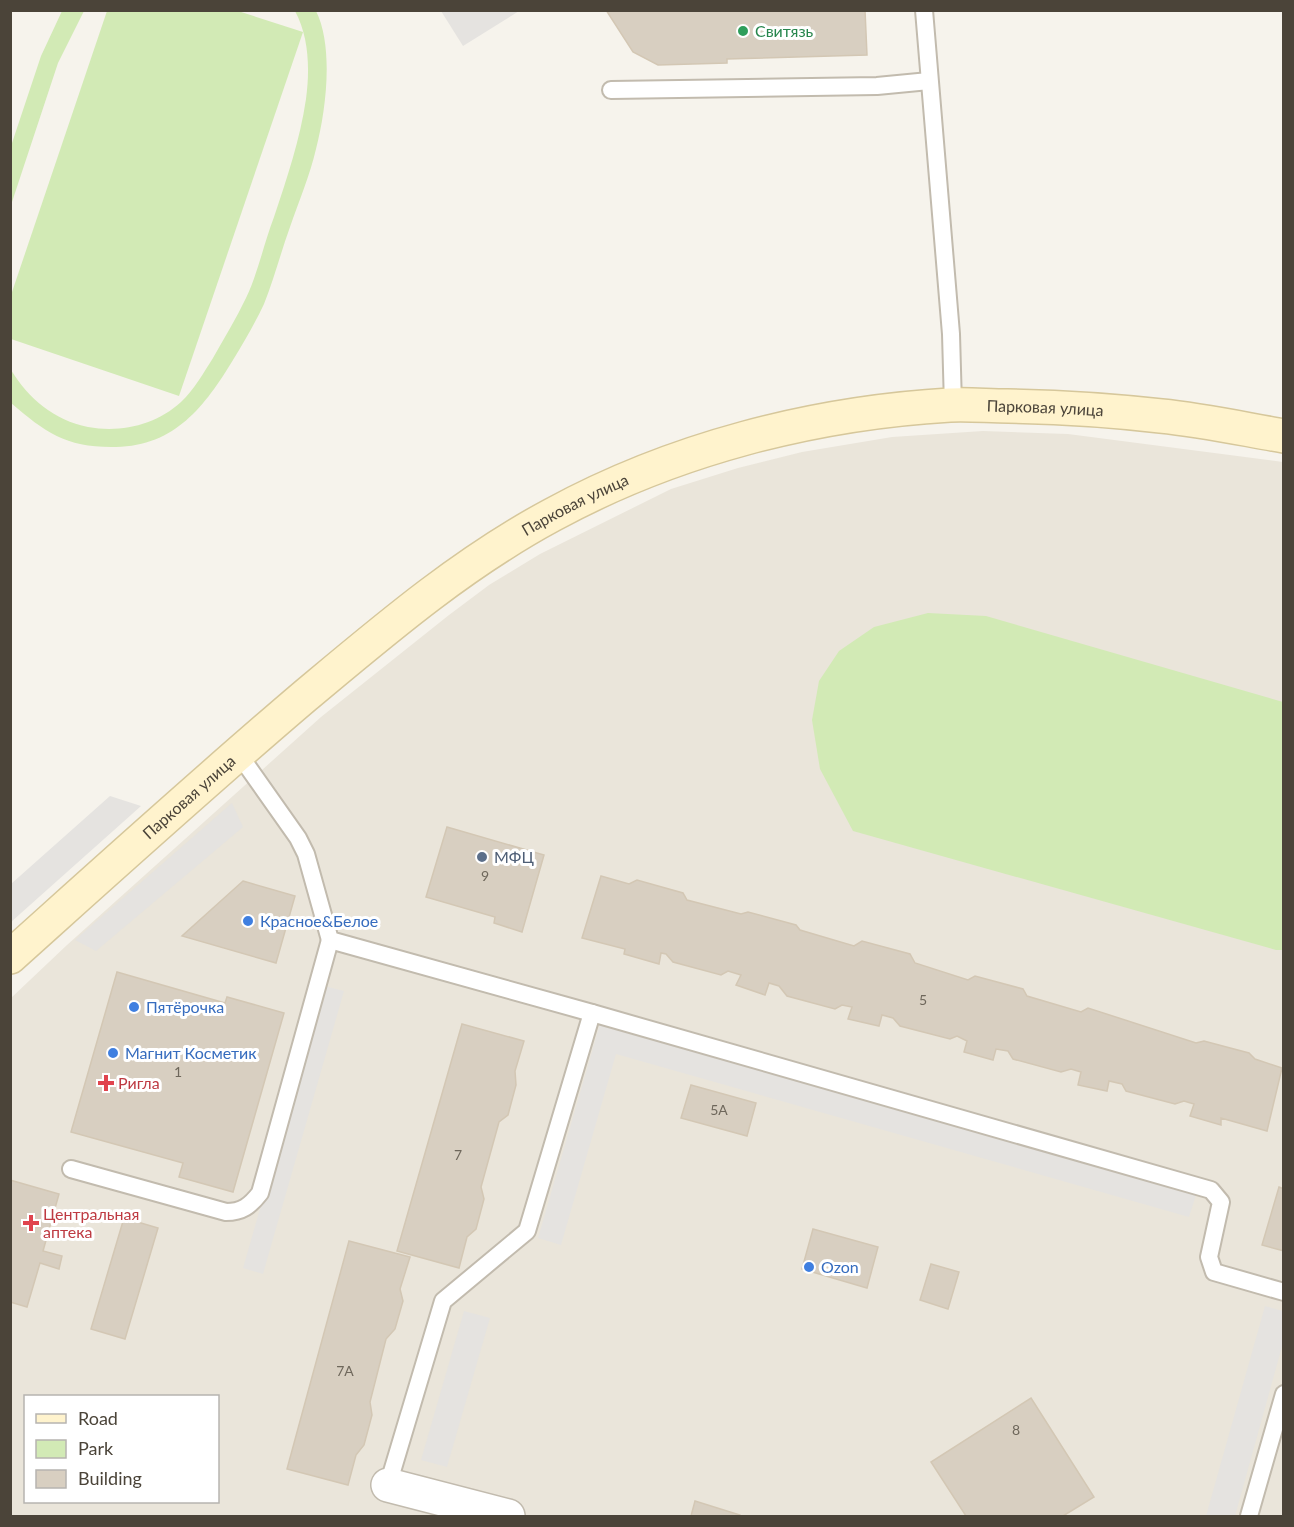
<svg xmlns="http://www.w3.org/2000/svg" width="1294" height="1527" font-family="Lato,sans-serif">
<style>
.residential{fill:#eae5da;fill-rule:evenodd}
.green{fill:#d2eab5}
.parking{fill:#e5e3e0}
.building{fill:#d8cfc1;stroke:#d3c7b4;stroke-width:1.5}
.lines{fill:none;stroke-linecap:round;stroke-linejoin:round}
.lane-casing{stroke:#c2bbae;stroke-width:20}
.street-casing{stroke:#c2bbae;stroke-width:36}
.secondary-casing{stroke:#d6c79b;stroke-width:36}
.lane{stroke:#fff;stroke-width:16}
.street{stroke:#fff;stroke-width:33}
.secondary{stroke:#fff3cd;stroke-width:33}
.leisure-dot{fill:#2e9e5b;stroke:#fff;stroke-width:2}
.service-dot{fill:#5c6f8a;stroke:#fff;stroke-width:2}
.shop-dot{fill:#3f7fe0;stroke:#fff;stroke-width:2}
.health-dot{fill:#e0444e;stroke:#fff;stroke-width:2}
.labels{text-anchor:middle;stroke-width:6;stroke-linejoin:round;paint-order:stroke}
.number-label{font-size:14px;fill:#6e675b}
.leisure-label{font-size:16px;fill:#27864d;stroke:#fff;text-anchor:start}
.street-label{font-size:16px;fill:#4b4439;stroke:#fff}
.service-label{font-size:16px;fill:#4e5e75;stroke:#fff;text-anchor:start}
.shop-label{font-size:16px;fill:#366cbe;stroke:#fff;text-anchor:start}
.health-label{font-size:16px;fill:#be3a42;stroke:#fff;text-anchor:start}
</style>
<rect width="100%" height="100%" fill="#f6f3ec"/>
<!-- residential -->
<path class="residential" d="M983,431L1068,434L1283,462V1516H11V998L67,945L321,717L449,615L489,585L540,554L671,489L738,468L802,452L892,437ZM26,1396H218V1502H26Z"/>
<!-- green -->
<g class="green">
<path d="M62,11H84L58,63L11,205V146L41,56Z"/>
<path d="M107,11H238L303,32L179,396L11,339V295Z"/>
<path d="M295,11H316C334,47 326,111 316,149C310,175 299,201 290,227C281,252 274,279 264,304C255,323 244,342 233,360C205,406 175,446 116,447C67,448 46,433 11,403V370C29,399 54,420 88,427C121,433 156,425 181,402C194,390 204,372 213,358C224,338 236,319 246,298C258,273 264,243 274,217C287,178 300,140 306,99C310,69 309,37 295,11Z"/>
<path d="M928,613L986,616L1283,702V950H1276L853,831L820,769L812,720L819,681L839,651L874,627Z"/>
</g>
<!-- parking -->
<g class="parking">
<path d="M441,11H519L463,46Z"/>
<path d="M110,796L141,806L11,922V884Z"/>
<path d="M232,803L243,827L96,951L75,940Z"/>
<path d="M324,986L344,991L263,1274L243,1268Z"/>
<path d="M600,1024L1196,1195L1189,1217L616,1054L561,1245L538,1238Z"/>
<path d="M1265,1306L1283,1311V1343L1235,1516H1206Z"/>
<path d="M464,1311L490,1318L447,1467L421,1460Z"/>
</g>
<!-- building -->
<g class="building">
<path d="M606,10H865L867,55L727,59V63L658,65L633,52Z"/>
<path d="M447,827L544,855L522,932L494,923L495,917L426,897Z"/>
<path d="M601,876L629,884L637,880L683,893L687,900L741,914L748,912L796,925L800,930L854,946L862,941L910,954L915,963L968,980L975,976L1023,989L1027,996L1081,1012L1088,1008L1196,1043L1204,1041L1249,1053L1255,1059L1282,1068L1267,1131L1221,1118V1125L1190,1116L1194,1104L1184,1101L1175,1104L1126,1091L1122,1084L1109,1081L1107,1091L1078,1085L1081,1072L1071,1069L1061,1072L1013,1059L1008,1051L996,1049L993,1060L964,1052L967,1041L957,1036L950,1039L900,1026L893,1018L882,1015L879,1026L848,1019L852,1007L842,1005L835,1009L787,996L779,986L769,983L765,995L736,985L741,975L728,971L721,975L673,962L666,954L661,953L659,964L624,954L625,949L582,938Z"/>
<path d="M243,881L295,896L276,963L182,936Z"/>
<path d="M117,972L225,1003L227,997L284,1013L233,1192L179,1177L183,1163L71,1132Z"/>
<path d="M462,1024L524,1041L515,1071L516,1085L508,1115L499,1122L481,1187L484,1199L476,1229L467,1237L459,1268L397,1251Z"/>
<path d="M691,1085L756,1103L747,1136L681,1118Z"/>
<path d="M10,1180L59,1194L43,1251L62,1256L59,1269L40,1263L27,1307L10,1302Z"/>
<path d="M1279,1187L1284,1189V1251L1262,1245Z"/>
<path d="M124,1218L158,1228L125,1339L91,1329Z"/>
<path d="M813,1229L878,1247L867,1288L802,1269Z"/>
<path d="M349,1241L410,1257L400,1289L403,1301L395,1329L386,1339L370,1402L372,1415L364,1445L356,1455L348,1485L287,1469Z"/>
<path d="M931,1264L959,1272L948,1309L920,1300Z"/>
<path d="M1031,1398L1094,1497L1063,1516H966L931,1462Z"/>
<path d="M695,1501L740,1515V1516H691Z"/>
</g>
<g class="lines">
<defs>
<g id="lane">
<path d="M924,10L951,334L953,405"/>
<path d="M611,90L877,86L929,81"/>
<path d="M238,753L298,838L306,854L330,940L592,1013L1211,1190L1221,1202L1209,1257L1214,1272L1284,1292"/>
<path d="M71,1169L226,1212C242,1212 250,1206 260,1193L330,940"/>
<path d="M388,1485L443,1301L527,1231L592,1013"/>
<path d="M1249,1516L1284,1394"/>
</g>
<path id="street" d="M388,1485L508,1516"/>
<g id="secondary">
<path id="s1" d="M10,957C108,869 205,781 305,696C384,630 461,564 552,515C673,449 813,413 950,405C969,404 989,406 1008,406C1059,407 1110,410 1161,416C1202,420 1243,429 1284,436"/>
</g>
</defs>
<!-- lane casing -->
<use href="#lane" class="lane-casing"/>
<!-- street casing -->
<use href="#street" class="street-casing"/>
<!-- secondary casing -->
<use href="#secondary" class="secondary-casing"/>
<!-- lane -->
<use href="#lane" class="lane"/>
<!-- street -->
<use href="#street" class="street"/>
<!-- secondary -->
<use href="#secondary" class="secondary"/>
</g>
<!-- markers -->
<circle class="leisure-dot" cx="743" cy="31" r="6"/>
<circle class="service-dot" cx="482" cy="857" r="6"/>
<g class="shop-dot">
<circle cx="248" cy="921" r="6"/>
<circle cx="134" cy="1007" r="6"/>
<circle cx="113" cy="1053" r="6"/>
<circle cx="809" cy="1267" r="6"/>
</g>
<g class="health-dot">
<path d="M103 1074h6v6h6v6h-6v6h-6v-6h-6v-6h6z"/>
<path d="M28 1214h6v6h6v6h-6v6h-6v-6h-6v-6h6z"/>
</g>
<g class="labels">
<!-- number labels -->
<g class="number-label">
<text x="485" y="881">9</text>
<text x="923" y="1005">5</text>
<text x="178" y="1077">1</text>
<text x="719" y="1115">5А</text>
<text x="458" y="1160">7</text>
<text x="345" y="1376">7А</text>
<text x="1016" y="1435">8</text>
</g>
<!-- leisure labels -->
<g class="leisure-label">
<text x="755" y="37">Свитязь</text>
</g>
<!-- street labels -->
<g class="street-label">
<text dy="6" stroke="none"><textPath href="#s1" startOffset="1212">Парковая улица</textPath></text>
<text dy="6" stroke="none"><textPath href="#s1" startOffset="726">Парковая улица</textPath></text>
<text dy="6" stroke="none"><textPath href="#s1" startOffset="240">Парковая улица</textPath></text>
</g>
<!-- service labels -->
<g class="service-label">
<text x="494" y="863">МФЦ</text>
</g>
<!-- shop labels -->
<g class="shop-label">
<text x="260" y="927">Красное&amp;Белое</text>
<text x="146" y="1013">Пятёрочка</text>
<text x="125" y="1059">Магнит Косметик</text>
<text x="821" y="1273">Ozon</text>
</g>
<!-- health labels -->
<g class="health-label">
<text x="118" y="1089">Ригла</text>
<text x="43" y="1220">Центральная<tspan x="43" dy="18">аптека</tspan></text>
</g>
</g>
<!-- border -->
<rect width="1294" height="1527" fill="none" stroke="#4b4439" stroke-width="24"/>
<!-- legend -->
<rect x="24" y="1395" width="195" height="108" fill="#ffffff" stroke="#b7b4b0" stroke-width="1.5"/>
<rect x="36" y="1414" width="30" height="9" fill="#fff3cd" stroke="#b7b4b0" stroke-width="1.5"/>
<text x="78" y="1425" font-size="18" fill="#4b4439">Road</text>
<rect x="36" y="1440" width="30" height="18" fill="#d2eab5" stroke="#b7b4b0" stroke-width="1.5"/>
<text x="78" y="1455" font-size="18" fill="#4b4439">Park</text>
<rect x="36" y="1470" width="30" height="18" fill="#d8cfc1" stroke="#b7b4b0" stroke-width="1.5"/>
<text x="78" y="1485" font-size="18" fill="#4b4439">Building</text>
</svg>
